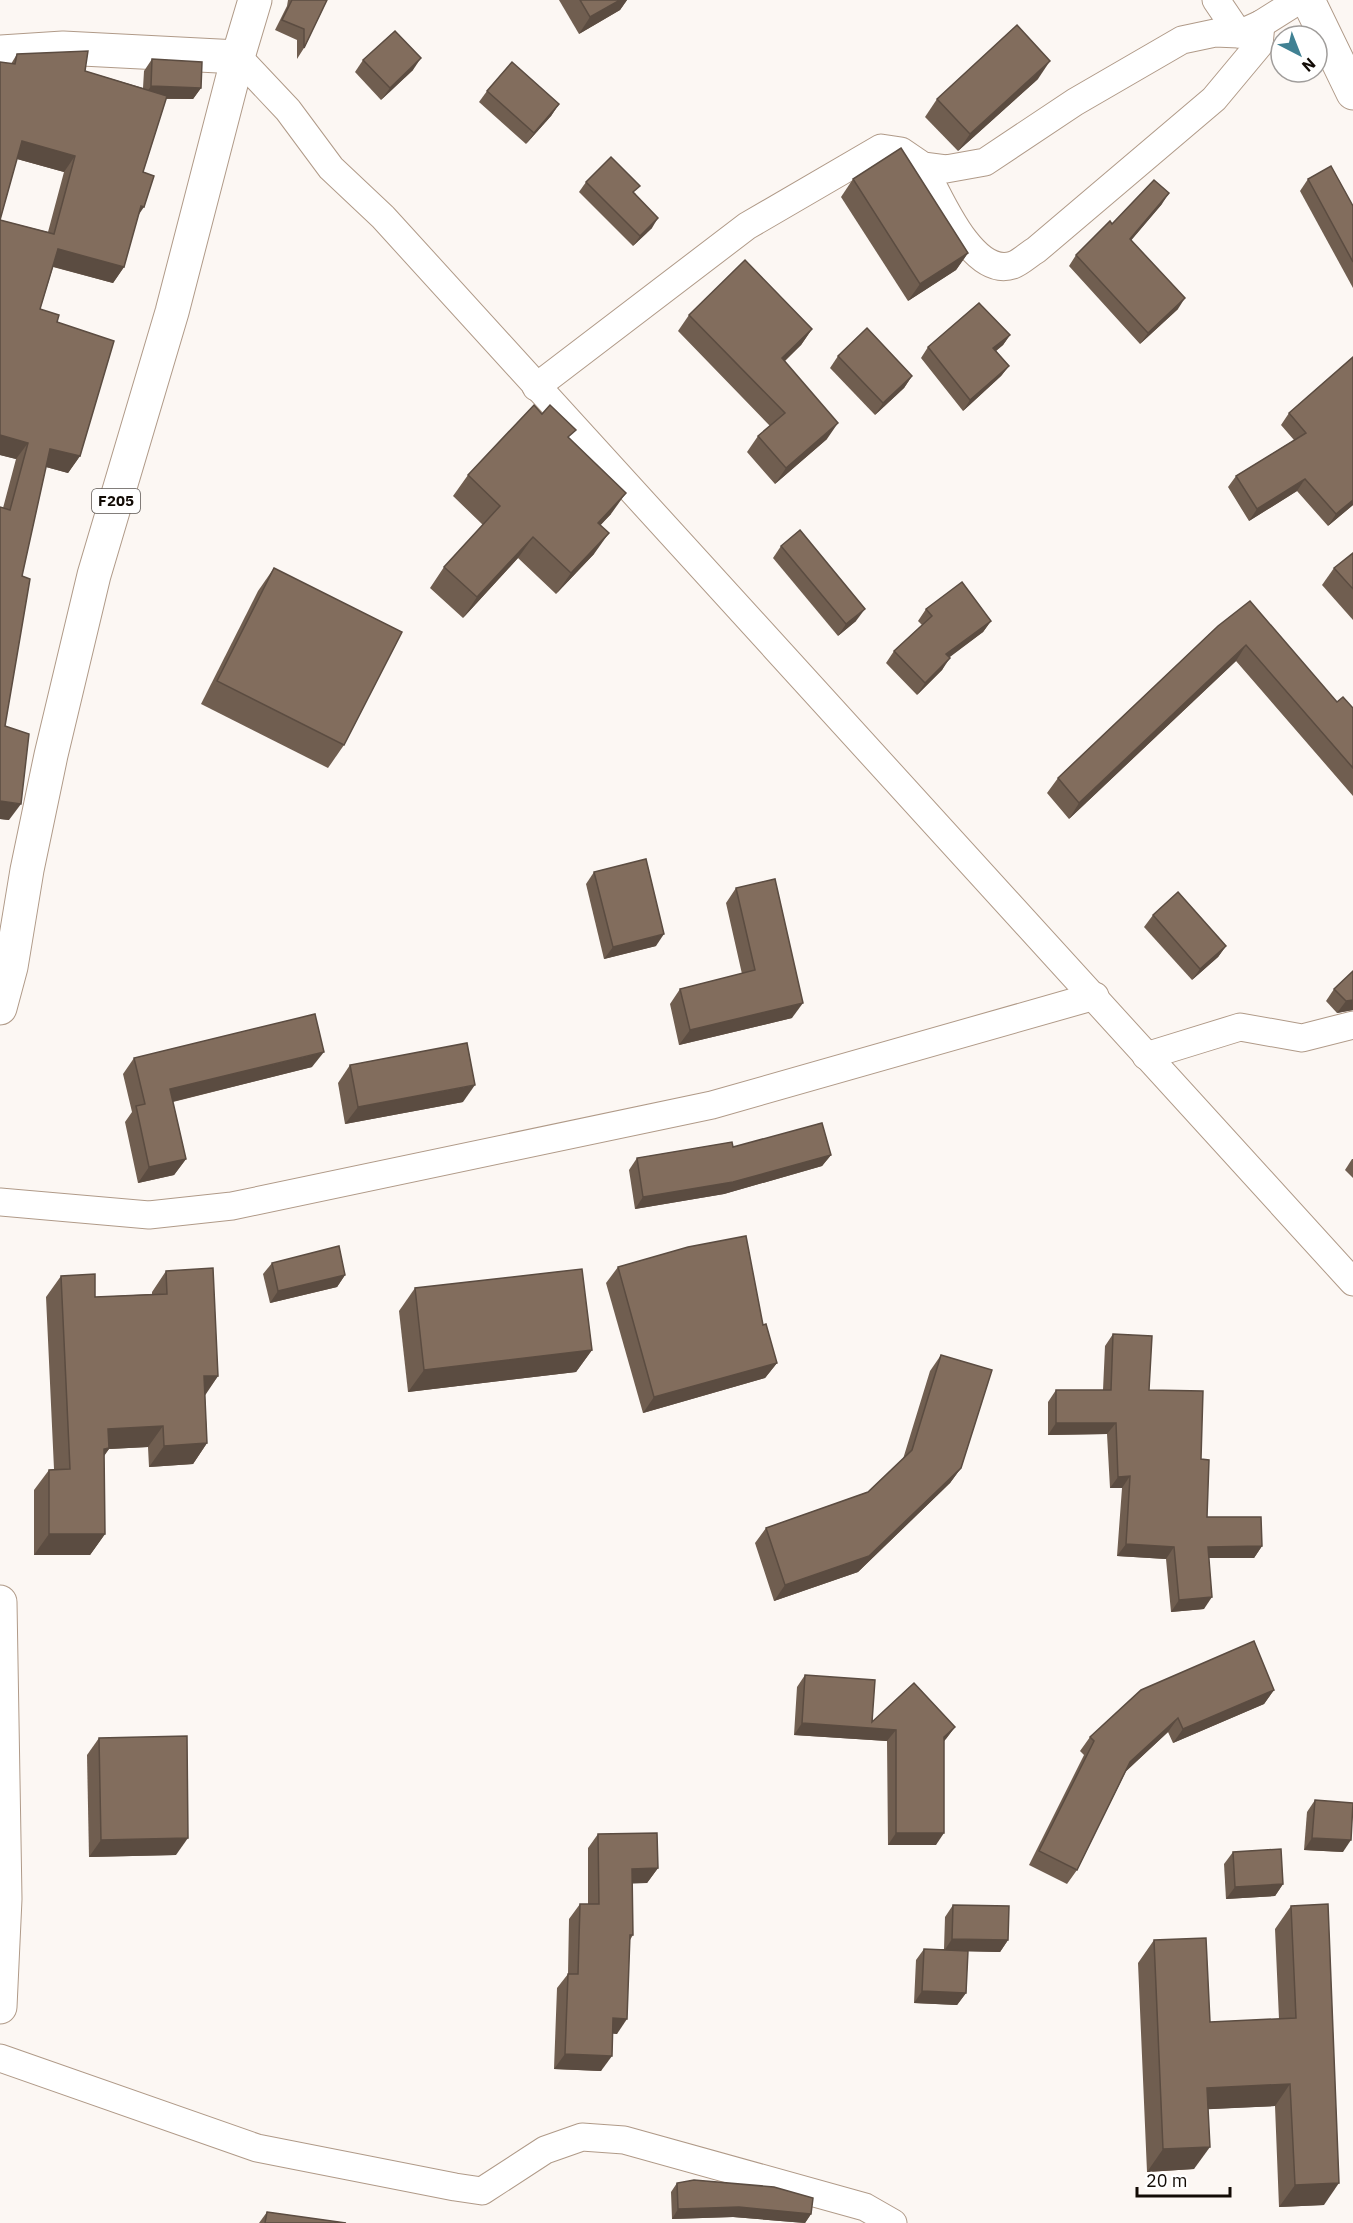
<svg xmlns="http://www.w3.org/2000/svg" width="1353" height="2223" font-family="'IBM Plex Sans',sans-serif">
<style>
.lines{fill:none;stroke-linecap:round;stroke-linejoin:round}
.street-casing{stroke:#b09a88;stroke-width:29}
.secondary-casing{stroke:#b09a88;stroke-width:35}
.primary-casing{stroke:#b09a88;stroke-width:35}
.street{stroke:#fff;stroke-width:27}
.secondary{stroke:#fff;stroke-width:33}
.primary{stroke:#fff;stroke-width:33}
.wall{fill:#705e50;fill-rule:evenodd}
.shaded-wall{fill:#5b4c41}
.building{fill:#826d5d;stroke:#5b4c41;stroke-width:1.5;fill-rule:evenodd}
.labels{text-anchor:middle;stroke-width:5;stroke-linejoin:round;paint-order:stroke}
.shield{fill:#fff;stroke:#595450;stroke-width:1.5}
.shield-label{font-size:15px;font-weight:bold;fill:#120b05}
</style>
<rect width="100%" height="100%" fill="#fcf7f3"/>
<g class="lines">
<defs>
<g id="street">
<path d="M1216,0L1239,34"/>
<path d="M238,57L288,110L331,168L383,217L1353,1282"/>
<path d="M923,166C938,194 972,279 1013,265C1021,262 1029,254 1036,250L1214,99L1259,45L1261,24"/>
<path d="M536,387L747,226L881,148L901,151L923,166L946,169L985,162L1075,102L1182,40L1215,33L1239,34L1261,24L1299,0"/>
<path d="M1146,1056L1240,1027L1302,1038L1353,1025"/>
<path d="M0,1202L149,1215L232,1206L712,1105L1095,996"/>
<path d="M0,2058L257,2148L455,2187L482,2191L545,2150L582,2137L624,2140L865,2207L893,2223"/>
</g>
<g id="secondary">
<path d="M1308,0L1353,93"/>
<path d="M0,52L63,48L238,57"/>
</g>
<g id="primary">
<path d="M0,1008L11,967L27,870L51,755L94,575L172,312L238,57L255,0"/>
<path d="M0,1602L5,1899L0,2007"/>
</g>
</defs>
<!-- street casing -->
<use href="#street" class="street-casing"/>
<!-- secondary casing -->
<use href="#secondary" class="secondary-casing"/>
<!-- primary casing -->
<use href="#primary" class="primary-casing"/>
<!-- street -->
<use href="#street" class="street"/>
<!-- secondary -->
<use href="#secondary" class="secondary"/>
<!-- primary -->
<use href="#primary" class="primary"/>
</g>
<!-- wall -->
<g class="wall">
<path d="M288,0H327L304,48L297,59V40L275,30L287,6Z"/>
<path d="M559,0H627L620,10L579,34Z"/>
<path d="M17,54L85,71L143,88L144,71L152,59L201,88L193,99H166L143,172L138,216L124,267L113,283L53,267L40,309L57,322L80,456L68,473L46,467L22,576L5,726L9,820L0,819L3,508L16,459L0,455V62L11,64ZM17,159L64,172L48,232L0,220Z"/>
<path d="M363,60L413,70L381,100L355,72Z"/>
<path d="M1038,79L958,151L925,117L937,99Z"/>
<path d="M487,91L559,104L551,116L526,144L479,102Z"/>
<path d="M853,179L968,253L956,270L908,301L841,197Z"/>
<path d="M1308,179L1353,206V288L1300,191Z"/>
<path d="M586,182L635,193L652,228L633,246L579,192Z"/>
<path d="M1162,204L1131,240L1178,309L1140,344L1069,266L1076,255L1112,224Z"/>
<path d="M689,315L812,329L801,345L785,361L827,439L775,484L747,452L758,436L770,426L678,331Z"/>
<path d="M1010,335L1003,345L996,351L1009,366L1001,376L963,411L921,358L928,347Z"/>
<path d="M838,356L912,376L904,388L875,415L830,368Z"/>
<path d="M1353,357V505L1328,526L1297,491L1249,521L1228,487L1236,476L1294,440L1281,425L1289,413Z"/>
<path d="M570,439L611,514L600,525L594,554L556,594L518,558L463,618L430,588L444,567L483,525L453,496L468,475Z"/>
<path d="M781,546L856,621L838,636L773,558Z"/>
<path d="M1353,553V620L1322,585L1334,568Z"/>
<path d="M274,568L344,745L328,768L201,704L258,591Z"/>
<path d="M926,609L991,621L983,632L949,657L942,670L917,695L886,663L894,651L922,625L918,621Z"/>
<path d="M1218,626L1337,702L1353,708V796L1236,661L1069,819L1047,793L1058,778Z"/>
<path d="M594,872L656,946L604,959L586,884Z"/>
<path d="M736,888L792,1018L679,1045L670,1004L680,989L742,974L726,903Z"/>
<path d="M1153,915L1226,946L1218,957L1192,980L1144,927Z"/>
<path d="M1353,971V1010L1337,1013L1326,1001L1334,989Z"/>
<path d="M134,1058L312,1067L173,1102L186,1159L174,1175L138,1183L125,1122L132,1112L123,1074Z"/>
<path d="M350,1065L463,1102L345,1124L338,1083Z"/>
<path d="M733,1147L831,1155L822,1166L724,1194L635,1209L629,1170L637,1158Z"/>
<path d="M1352,1159H1353V1178L1345,1170Z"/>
<path d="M272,1263L345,1275L337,1287L270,1303L263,1274Z"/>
<path d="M618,1267L763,1325L777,1363L765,1378L643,1413L606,1283Z"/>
<path d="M166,1271L218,1376L205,1394L207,1443L193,1464L149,1467L148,1447L109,1449L104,1455L105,1534L90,1555H34V1490L49,1470L54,1469L46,1297L61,1276L95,1297L152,1294V1292Z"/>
<path d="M415,1288L592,1350L576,1372L408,1392L399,1311Z"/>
<path d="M1113,1334L1149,1390L1201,1459L1207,1517L1262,1546L1254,1558H1209L1204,1609L1171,1612L1166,1559L1117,1556L1122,1488H1110L1107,1434L1048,1435V1402L1056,1390H1103L1105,1346Z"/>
<path d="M941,1355L961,1468L950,1483L858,1572L774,1601L755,1543L766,1528L868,1492L903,1459L930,1371Z"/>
<path d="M805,1675L872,1722L955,1727L944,1741L936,1845H888L887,1741L794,1735L797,1687Z"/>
<path d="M1274,1690L1264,1704L1173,1743L1168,1732L1126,1771L1077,1870L1067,1884L1029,1865L1084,1755L1080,1751L1090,1737Z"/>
<path d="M99,1738L176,1855L89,1857L87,1755Z"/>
<path d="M1315,1800L1343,1852L1304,1850L1307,1812Z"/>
<path d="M598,1834L658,1868L647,1883H632L633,1935L630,1940L617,2034L613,2033L601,2071L554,2069L557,1988L568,1974L569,1919L580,1904H588V1848Z"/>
<path d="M1233,1852L1283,1884L1275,1896L1226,1899L1224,1864Z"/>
<path d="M953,1905L1008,1940L1000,1952L968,1951L966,1993L957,2005L914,2003L916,1960L924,1949H944L945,1917Z"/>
<path d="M1291,1906L1324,2205L1279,2207L1275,2106L1208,2109L1194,2169L1147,2172L1138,1963L1154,1940L1210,2022L1279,2019L1275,1929Z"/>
<path d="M677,2183L811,2214L805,2223L733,2217L672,2219L671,2192Z"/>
<path d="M267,2212L346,2223H259Z"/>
</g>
<!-- shaded-wall -->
<g class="shaded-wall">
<path d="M620,0H627L620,10L579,34L590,17Z"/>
<path d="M421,58L413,70L381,100L390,88Z"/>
<path d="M1050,61L1038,79L958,151L970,134Z"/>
<path d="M151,86L201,88L193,99L143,98Z"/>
<path d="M559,104L551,116L526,144L534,133Z"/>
<path d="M22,141L75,156L64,172L10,157Z"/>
<path d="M1169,193L1162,204L1123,250L1130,239Z"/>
<path d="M141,206L144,207L133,223Z"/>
<path d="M658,218L652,228L633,246L640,236Z"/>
<path d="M58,249L124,267L113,283L47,265Z"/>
<path d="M968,253L956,270L908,301L920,284Z"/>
<path d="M1185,298L1178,309L1140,344L1148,333Z"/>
<path d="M812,329L801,345L771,374L782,358Z"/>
<path d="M1010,335L1003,345L986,359L993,348Z"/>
<path d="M1009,366L1001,376L963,411L970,400Z"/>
<path d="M912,376L904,388L875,415L883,403Z"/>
<path d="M838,423L827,439L775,484L786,468Z"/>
<path d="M0,435L28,443L16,459L0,455Z"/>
<path d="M50,449L80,456L68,473L39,465Z"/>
<path d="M1305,479L1297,491L1249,521L1257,509Z"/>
<path d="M626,493L611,514L583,544L598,523Z"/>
<path d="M1353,500V505L1328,526L1336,514Z"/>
<path d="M609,533L594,554L556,594L571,573Z"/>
<path d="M533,537L518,558L463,618L477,597Z"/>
<path d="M865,609L856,621L838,636L846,624Z"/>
<path d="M991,621L983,632L938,666L946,654Z"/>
<path d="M1246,645L1236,661L1069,819L1079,803Z"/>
<path d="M950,658L942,670L917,695L925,683Z"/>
<path d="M0,801L21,804L9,820L0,819Z"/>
<path d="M664,934L656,946L604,959L613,947Z"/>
<path d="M1226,946L1218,957L1192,980L1200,969Z"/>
<path d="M1353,1000V1010L1337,1013L1346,1001Z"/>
<path d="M803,1003L792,1018L679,1045L690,1030Z"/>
<path d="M324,1052L312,1067L159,1105L170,1089Z"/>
<path d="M475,1085L463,1102L345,1124L358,1107Z"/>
<path d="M831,1155L822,1166L724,1194L635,1209L643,1197Z"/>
<path d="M186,1159L174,1175L138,1183L149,1167Z"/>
<path d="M345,1275L337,1287L270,1303L278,1291Z"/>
<path d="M592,1350L576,1372L408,1392L424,1370Z"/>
<path d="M777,1363L765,1378L643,1413L654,1397Z"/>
<path d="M204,1376H218L204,1397Z"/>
<path d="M1056,1423H1116L1107,1434L1048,1435Z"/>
<path d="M163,1426L148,1447L109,1449L95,1469L108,1429Z"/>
<path d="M207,1443L193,1464L149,1467L164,1446Z"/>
<path d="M961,1468L950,1483L858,1572L774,1601L785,1585Z"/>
<path d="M1130,1476L1122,1488H1110L1118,1477Z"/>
<path d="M49,1534H105L90,1555H34Z"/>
<path d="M1126,1544L1174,1547L1166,1559L1117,1556Z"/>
<path d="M1262,1546L1254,1558H1200L1208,1547Z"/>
<path d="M1212,1597L1204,1609L1171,1612L1179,1600Z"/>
<path d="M1274,1690L1264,1704L1173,1743L1183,1729Z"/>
<path d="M1178,1718L1168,1732L1121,1776L1130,1762Z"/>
<path d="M802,1723L896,1730L887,1741L794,1735Z"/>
<path d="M955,1727L946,1739L936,1749L944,1737Z"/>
<path d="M896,1833H944L936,1845H888Z"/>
<path d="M188,1838L176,1855L89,1857L101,1840Z"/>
<path d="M1312,1838L1351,1840L1343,1852L1304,1850Z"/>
<path d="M658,1868L647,1883L622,1884L632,1869Z"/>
<path d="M1283,1884L1275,1896L1226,1899L1235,1887Z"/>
<path d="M952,1939L1008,1940L1000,1952L944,1951Z"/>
<path d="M922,1991L966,1993L957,2005L914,2003Z"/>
<path d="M613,2018L627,2019L617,2034L603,2033Z"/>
<path d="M565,2054L612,2056L601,2071L554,2069Z"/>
<path d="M1290,2084L1275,2106L1192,2110L1207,2088Z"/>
<path d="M1210,2147L1194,2169L1147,2172L1163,2149Z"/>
<path d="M1339,2183L1324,2205L1279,2207L1295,2185Z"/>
<path d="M739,2207L811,2214L805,2223L733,2217L672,2219L678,2209Z"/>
</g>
<!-- building -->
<g class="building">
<path d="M292,0H327L304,48V29L282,20Z"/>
<path d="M580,0H620L590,17Z"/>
<path d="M1017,25L1050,61L970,134L937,99Z"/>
<path d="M395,31L421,58L390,88L363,60Z"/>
<path d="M88,51L85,71L167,96L143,172L154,176L144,207L141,206L124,267L58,249L40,309L59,315L57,322L114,341L80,456L50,449L22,576L30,579L5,726L29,734L21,804L0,801V507L10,510L28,443L0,435V62L15,64L17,54ZM22,141L75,156L54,234L0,220Z"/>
<path d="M152,59L202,62L201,88L151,86Z"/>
<path d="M512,62L559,104L534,133L487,91Z"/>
<path d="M901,148L968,253L920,284L853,179Z"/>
<path d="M611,157L640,186L633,192L658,218L640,236L586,182Z"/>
<path d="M1331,166L1353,206V262L1308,179Z"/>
<path d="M1154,180L1169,193L1130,239L1185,298L1148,333L1076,255L1110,221L1112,224Z"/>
<path d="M745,260L812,329L782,358L838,423L786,468L758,436L785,413L689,315Z"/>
<path d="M979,303L1010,335L993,348L1009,366L970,400L928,347Z"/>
<path d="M867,328L912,376L883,403L838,356Z"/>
<path d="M1353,357V500L1336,514L1305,479L1257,509L1236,476L1306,433L1289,413Z"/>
<path d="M534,405L542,414L550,405L576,430L568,437L626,493L598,523L609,533L571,573L533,537L477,597L444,567L500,506L468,475Z"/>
<path d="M800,530L865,609L846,624L781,546Z"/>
<path d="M1353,553V589L1334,568Z"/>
<path d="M274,568L402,632L344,745L217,681Z"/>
<path d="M962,582L991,621L946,654L950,658L925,683L894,651L932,616L926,609Z"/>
<path d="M1250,601L1337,702L1343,697L1353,708V768L1246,645L1079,803L1058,778L1218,626Z"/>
<path d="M646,859L664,934L613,947L594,872Z"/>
<path d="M775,879L803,1003L690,1030L680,989L755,970L736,888Z"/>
<path d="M1178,892L1226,946L1200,969L1153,915Z"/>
<path d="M1353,971V1000L1346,1001L1334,989Z"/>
<path d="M315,1014L324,1052L170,1089L186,1159L149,1167L136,1106L145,1104L134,1058Z"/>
<path d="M467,1043L475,1085L358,1107L350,1065Z"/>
<path d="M822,1123L831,1155L733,1182L643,1197L637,1158L732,1142L733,1147Z"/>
<path d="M746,1236L763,1325L766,1324L777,1363L654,1397L618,1267L688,1247Z"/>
<path d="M339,1246L345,1275L278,1291L272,1263Z"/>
<path d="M213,1268L218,1376H204L207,1443L164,1446L163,1426L108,1429L109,1448L104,1449L105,1534H49V1470L70,1469L61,1276L95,1274V1297L167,1294L166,1271Z"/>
<path d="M582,1269L592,1350L424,1370L415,1288Z"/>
<path d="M1113,1334L1152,1336L1149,1390L1203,1391L1201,1459L1209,1460L1207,1517H1261L1262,1546L1208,1547L1212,1597L1179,1600L1174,1547L1126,1544L1130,1476L1118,1477L1116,1423H1056V1390H1111Z"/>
<path d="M941,1355L992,1370L961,1468L869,1556L785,1585L766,1528L868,1492L912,1450Z"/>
<path d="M1254,1641L1274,1690L1183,1729L1178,1718L1130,1762L1077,1870L1039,1851L1094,1741L1090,1737L1141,1690Z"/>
<path d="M805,1675L875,1680L872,1722L914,1683L955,1727L944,1737V1833H896V1730L802,1723Z"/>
<path d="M187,1736L188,1838L101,1840L99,1738Z"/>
<path d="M1315,1800L1353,1803L1351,1840L1312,1838Z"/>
<path d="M657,1833L658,1868L632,1869L633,1935H630L627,2019L613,2018L612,2056L565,2054L568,1974H578L580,1904H599L598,1834Z"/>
<path d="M1281,1849L1283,1884L1235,1887L1233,1852Z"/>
<path d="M1328,1904L1339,2183L1295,2185L1290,2084L1207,2088L1210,2147L1163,2149L1154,1940L1206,1938L1210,2022L1296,2018L1291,1906Z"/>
<path d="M953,1905L1009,1906L1008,1940L952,1939Z"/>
<path d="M924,1949L968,1951L966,1993L922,1991Z"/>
<path d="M694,2180L774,2187L813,2198L811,2214L739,2207L678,2209L677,2183Z"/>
<path d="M267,2212L346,2223H265Z"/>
</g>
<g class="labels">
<!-- shield labels -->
<rect class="shield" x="92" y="489" width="48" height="24" rx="4.5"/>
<g class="shield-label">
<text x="116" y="506">F205</text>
</g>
</g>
<!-- north arrow -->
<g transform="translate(1299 54) rotate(138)"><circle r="28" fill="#ffffff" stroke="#a09d9b" stroke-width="1.5"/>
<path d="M0-4.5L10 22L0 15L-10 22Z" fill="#408193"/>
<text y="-9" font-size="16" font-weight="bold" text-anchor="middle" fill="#120b05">N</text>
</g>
<!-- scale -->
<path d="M1137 2187v9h93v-9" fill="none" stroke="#120b05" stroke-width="3"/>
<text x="1146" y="2187" font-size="18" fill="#120b05" stroke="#ffffff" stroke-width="4.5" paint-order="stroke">20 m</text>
</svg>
